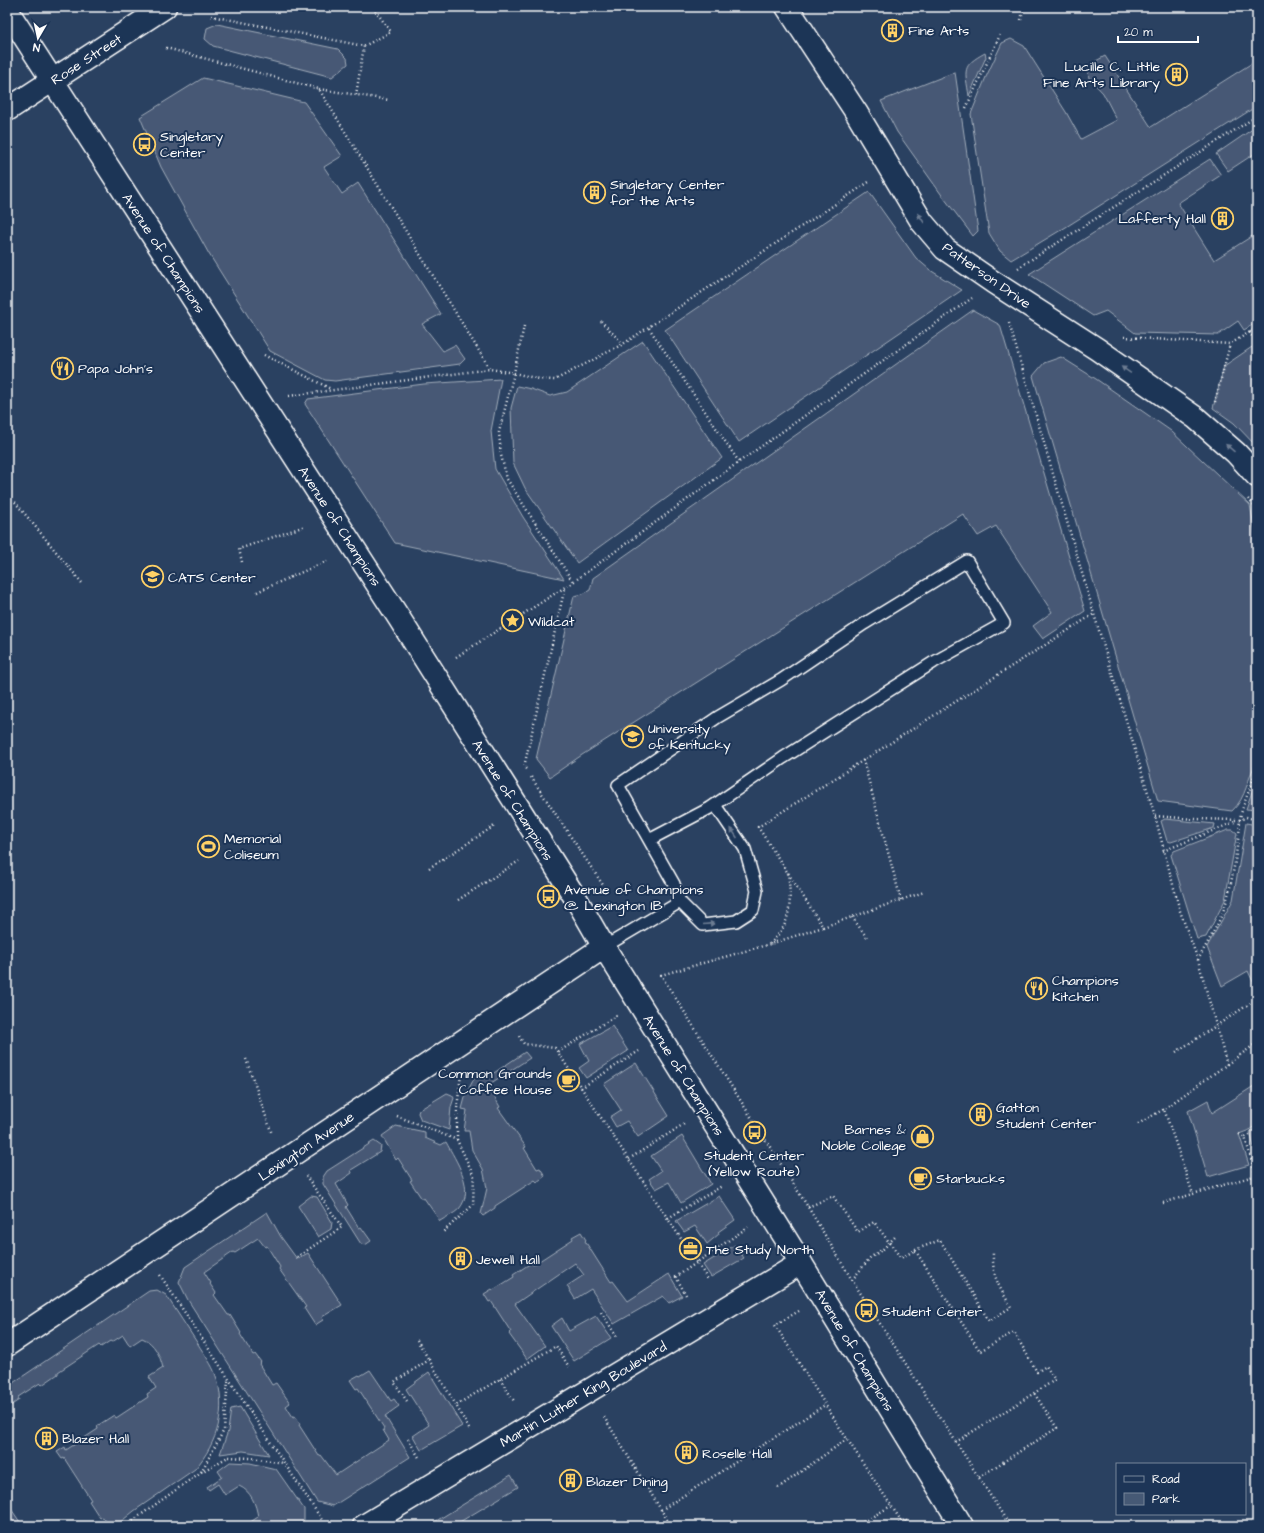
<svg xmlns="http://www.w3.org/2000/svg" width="1264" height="1533" font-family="'Architects Daughter',sans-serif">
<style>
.green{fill:#465975;stroke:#a2acba}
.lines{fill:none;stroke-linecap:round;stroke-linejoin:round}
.lane-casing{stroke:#fff;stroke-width:14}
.street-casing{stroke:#fff;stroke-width:25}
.secondary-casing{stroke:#fff;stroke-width:25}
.path{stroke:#fff;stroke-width:2.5;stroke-dasharray:1 3;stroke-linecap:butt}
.lane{stroke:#1d3557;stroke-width:11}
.street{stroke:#1d3557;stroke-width:22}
.secondary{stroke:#1d3557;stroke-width:22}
.path-bridge{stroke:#fff;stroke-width:2.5;stroke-dasharray:1 3;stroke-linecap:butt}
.oneway{fill:#6c7c92}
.labels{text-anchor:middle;stroke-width:4;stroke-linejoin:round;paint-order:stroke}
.poi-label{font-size:14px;fill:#fff;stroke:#1d3557;text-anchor:start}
.street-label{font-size:14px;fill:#fff;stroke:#1d3557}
</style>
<rect width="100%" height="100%" fill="#2a4161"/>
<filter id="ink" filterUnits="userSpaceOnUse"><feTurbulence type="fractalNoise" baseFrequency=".025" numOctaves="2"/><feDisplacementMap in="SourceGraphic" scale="8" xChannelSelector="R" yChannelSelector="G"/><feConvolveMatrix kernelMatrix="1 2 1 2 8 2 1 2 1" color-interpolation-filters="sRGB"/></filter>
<g filter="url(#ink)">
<!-- green -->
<g class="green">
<path d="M217,24L338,49L347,58L348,64L332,77L213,46L205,39L207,28Z"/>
<path d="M1011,39L1024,46L1066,112L1081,139L1117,120L1103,93L1089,78L1087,66L1105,56L1151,127L1257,60V106L1066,227L1011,260L1000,251L989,233L971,114L986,77L1002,43Z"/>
<path d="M985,53L986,57L969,96C965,70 961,66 985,53Z"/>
<path d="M955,72L978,231L973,236L941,194L897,132L881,101Z"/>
<path d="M203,78L304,102L342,156L324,167L342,194L358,183L441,314L422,324L443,351L455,345L465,359L460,364L335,381L325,380L270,351L209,254L161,167L140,117Z"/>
<path d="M1257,126V152L1228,171L1216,154Z"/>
<path d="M1210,159L1221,175L1178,203L1214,260L1257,233V322L1244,330L1238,321L1218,335L1135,333L1106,311L1093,316L1029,274Z"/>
<path d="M869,192L916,258L930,270L962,290L739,442L665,330Z"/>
<path d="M973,310L1000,325L1085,611L1043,639L1033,626L1052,612L996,526L978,536L963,514L582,755L550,777L536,759L574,596L583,594L590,590L593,578Z"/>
<path d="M643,341L722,458L577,563L525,488L513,463L511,408L517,386L531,389L550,396L567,392Z"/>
<path d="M1252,347L1257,355V447L1234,423L1213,408L1224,366Z"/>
<path d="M1061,357L1096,379L1171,431L1250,505L1257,542V761C1247,778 1247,797 1232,811L1158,801L1033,376L1044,363Z"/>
<path d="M501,379L491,431L495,469L523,517L564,579L395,543L305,404L308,399L424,384Z"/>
<path d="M1257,777V810L1246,809Z"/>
<path d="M1165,819L1215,824L1214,828L1171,842L1167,841L1161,821Z"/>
<path d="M1246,823L1257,825V981L1254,984L1248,971L1222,986L1207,947L1233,900Z"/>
<path d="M1228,830H1233L1237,833L1225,900L1206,937L1197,939L1171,855L1174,851Z"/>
<path d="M612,1026L628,1051L586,1078L579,1068L589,1061L580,1044Z"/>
<path d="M525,1052L530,1058L488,1085L500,1107L498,1108L526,1147L524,1148L537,1169L540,1168L545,1176L537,1182L535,1180L495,1206V1208L483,1216L481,1214L487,1188L483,1169L472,1150L469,1131H464L467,1110L462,1109L466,1094L476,1075L481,1074L485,1079Z"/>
<path d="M636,1063L669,1116L638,1137L627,1121L616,1127L610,1117L621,1110L604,1084Z"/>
<path d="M1257,1084V1125L1247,1131L1239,1134L1249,1165L1208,1177L1188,1111L1208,1100L1212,1113Z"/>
<path d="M447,1093L452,1095L454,1098L451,1107L449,1130L421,1120L418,1113L419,1110Z"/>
<path d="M396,1126L425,1132V1138L441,1145L446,1142C456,1161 476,1189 459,1209C454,1214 446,1217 440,1221L424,1198L422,1199L410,1181L412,1180L398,1158L396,1160L382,1136Z"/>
<path d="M1257,1128V1159L1250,1132Z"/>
<path d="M682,1136L711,1184L681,1203L669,1182L656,1189L649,1179L661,1171L651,1156Z"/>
<path d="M374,1141L381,1146L380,1152L351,1170L352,1173L336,1184L348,1205L346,1207L359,1228L361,1227L371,1241L365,1245L361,1244L323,1184V1177L327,1171Z"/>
<path d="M311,1196L317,1197L332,1222L331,1229L318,1237L298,1206Z"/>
<path d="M719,1196L735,1220L718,1232L719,1234L707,1244L695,1226L684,1232L676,1221Z"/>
<path d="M267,1212L281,1237L297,1259L308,1253L342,1305L322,1317L323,1320L315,1325L304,1308L306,1307L279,1269L280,1267L267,1246L265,1247L258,1238L235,1253L233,1252L204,1272L211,1283L210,1284L216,1293L214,1295L228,1315H230L241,1333L240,1334L253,1355L255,1354L261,1362L259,1364L272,1385L276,1383L290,1403L286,1406L293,1417L295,1416L301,1424L299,1425L319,1456L321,1455L336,1475L389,1440L383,1430L384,1428L358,1388L356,1389L350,1380L359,1375L360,1376L370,1370L391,1401L394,1399L399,1406L385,1416L410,1457L333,1506L317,1502L188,1300L179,1282L185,1267Z"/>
<path d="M581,1232L586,1240L585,1241L611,1282L613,1281L628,1301L669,1274L682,1296L669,1303L663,1296L614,1324L591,1289L575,1299L567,1286L584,1275L575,1263L515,1304L545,1346L527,1359L509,1334L511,1332L491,1301L489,1302L484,1294L492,1289L493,1290L514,1277L513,1275L531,1263L533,1265L573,1239L572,1237Z"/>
<path d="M735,1245L744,1258L711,1277L703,1265Z"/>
<path d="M157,1290L166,1295C177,1311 187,1328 198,1344C204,1354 212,1364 216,1376C227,1410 218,1442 195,1469L134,1511L118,1524L119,1526H108L102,1517L100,1518L89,1501L91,1500L64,1458L62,1459L57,1452L65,1447L66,1450L98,1429L97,1426L114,1415L116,1418L148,1397L147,1394L156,1388L149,1377L163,1368C160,1356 155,1343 142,1338L130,1346L123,1335L112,1342L110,1341L101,1347L99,1345L58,1372V1374L42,1385L40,1383L18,1397L19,1400L7,1408V1387L149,1291Z"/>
<path d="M596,1316L611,1338L574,1361L551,1326L562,1318L569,1331Z"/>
<path d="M429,1372L462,1426L421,1450L413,1436L429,1425L406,1389Z"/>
<path d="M240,1407L269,1455L243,1451L220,1454L228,1431L231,1409Z"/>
<path d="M230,1462L250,1463L276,1469L304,1509V1520L299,1526H247L246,1525L258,1517C256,1504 251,1491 239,1486L225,1495L218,1484L209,1490L207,1487L222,1477L218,1471Z"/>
<path d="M511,1475L518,1487L453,1526H428Z"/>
<path d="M7,1497L10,1501L7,1503L22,1525L24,1524L25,1526H10L7,1521Z"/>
</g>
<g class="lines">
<defs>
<g id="lane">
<path d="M680,902L703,925L736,921L753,910L757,891L745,849L715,805"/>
<path d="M604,947L680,902L674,884L618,785L718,717L781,680L864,624L967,561L1004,623L934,662L783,758L710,808L649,840"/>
</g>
<g id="street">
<path d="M787,7L856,112L922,222L945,249L993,282L1097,349L1196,418L1236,453L1257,476"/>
<path d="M7,1345L604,947"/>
</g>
<g id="secondary">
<path d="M7,10L399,618L578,902L604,947L801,1263L962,1526"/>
<path d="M7,110L165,7"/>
<path d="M364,1526L801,1263"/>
</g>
</defs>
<!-- lane casing -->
<use href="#lane" class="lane-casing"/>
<!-- street casing -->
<use href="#street" class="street-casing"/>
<!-- secondary casing -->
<use href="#secondary" class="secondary-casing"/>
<!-- path -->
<g class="path">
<path d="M211,16L364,46L391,32L375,10"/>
<path d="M1021,20L1024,7"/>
<path d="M166,48L319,89L490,369"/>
<path d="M319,89L389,100"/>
<path d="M356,95L364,46"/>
<path d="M966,108L1000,35"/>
<path d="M1018,268L1257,116"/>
<path d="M601,321L623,344"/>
<path d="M1009,323L1094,614L1155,816L1180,911L1198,960L1227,1065"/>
<path d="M524,326L514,373L539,379L555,380L623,344L869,182"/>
<path d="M649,328L739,462"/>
<path d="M1249,332L1257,343"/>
<path d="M1250,332L1257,334"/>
<path d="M1124,337L1230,344L1257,328"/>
<path d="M264,355L331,389"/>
<path d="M289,396L490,369L514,373L499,432L501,455L507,479L573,582"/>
<path d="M1215,402L1230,344"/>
<path d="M1248,499L1257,509"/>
<path d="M15,502L82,583"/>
<path d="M242,562L239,549L305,526"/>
<path d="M257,592L327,561"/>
<path d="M456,657L573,582L739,462L972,298"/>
<path d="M863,760L901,900"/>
<path d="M526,769L524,767L565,587"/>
<path d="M531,777L603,885"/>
<path d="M1155,816L1194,819L1240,820L1246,817L1257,820"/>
<path d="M1163,851L1237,821"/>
<path d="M429,868L496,825"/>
<path d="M458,900L519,861"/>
<path d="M852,917L868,939"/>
<path d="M823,927L924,892"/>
<path d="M770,944C775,938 781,932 784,926C792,909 790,890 788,872"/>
<path d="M1198,960C1208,941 1222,920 1227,899C1233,878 1236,855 1239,833C1240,828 1239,823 1240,818C1244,800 1253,784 1257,766"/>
<path d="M519,1036L524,1044L555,1048L709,1281"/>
<path d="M1257,1043L1164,1109L1193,1194L1257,1175"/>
<path d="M558,1052L617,1015"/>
<path d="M246,1059L272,1134"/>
<path d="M581,1088L639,1051"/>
<path d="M397,1116L457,1140L474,1176L473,1205L443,1232"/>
<path d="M1138,1124L1164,1109"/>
<path d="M1239,1134L1245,1137"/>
<path d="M1250,1135L1245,1137L1256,1176"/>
<path d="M457,1140V1109L461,1074"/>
<path d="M629,1159L684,1124"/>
<path d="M1163,1203L1193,1194"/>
<path d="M808,1207L833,1196L858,1232L874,1222L901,1258L915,1250L980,1351L1014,1332L1037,1372L1046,1366L1055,1380L956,1442"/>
<path d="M668,1218L722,1186"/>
<path d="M915,1250L940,1240L989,1321L1011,1307C999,1286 992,1278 993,1252"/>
<path d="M297,1257L342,1227L306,1176"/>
<path d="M160,1275L322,1520"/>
<path d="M852,1280L870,1258L883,1249L896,1236"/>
<path d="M686,1295L676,1277L748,1227"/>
<path d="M799,1311L775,1325L847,1439L902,1522L905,1519L910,1526"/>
<path d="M601,1312L617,1337"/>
<path d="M417,1340L429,1360"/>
<path d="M500,1379L514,1401"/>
<path d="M407,1401L394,1382L429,1360L456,1405"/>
<path d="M604,1417L671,1526"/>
<path d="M469,1429L456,1405L556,1346L569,1367"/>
<path d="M408,1439L420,1459"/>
<path d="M201,1472L228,1457L252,1458L284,1463"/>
<path d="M979,1477L1057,1428L1034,1393"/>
<path d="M778,1488L847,1439"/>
<path d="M661,1510L825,1405"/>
<path d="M129,1526L128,1524L201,1472L224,1430L228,1380"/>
<path d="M856,1526L891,1506"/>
<path d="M895,1526L902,1522"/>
<path d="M1010,1526L852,1280L808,1207L661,975L770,944L823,927L758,827L1094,614"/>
</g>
<!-- lane -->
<use href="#lane" class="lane"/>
<!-- street -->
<use href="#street" class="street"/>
<!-- secondary -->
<use href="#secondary" class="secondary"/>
<!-- path-bridge -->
<path class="path-bridge" d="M1176,1052L1257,999"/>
</g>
<!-- one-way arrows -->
<defs><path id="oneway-solid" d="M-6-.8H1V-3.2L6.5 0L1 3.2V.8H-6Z"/></defs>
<g class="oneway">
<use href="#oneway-solid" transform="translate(921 218) rotate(-123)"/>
<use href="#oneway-solid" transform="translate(1126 370) rotate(-145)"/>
<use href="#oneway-solid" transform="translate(1230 448) rotate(-139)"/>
<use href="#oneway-solid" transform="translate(734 833) rotate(-124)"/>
<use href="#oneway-solid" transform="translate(709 924) rotate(-5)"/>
</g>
</g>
<!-- icons -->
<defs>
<symbol id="building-ring" viewBox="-11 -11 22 22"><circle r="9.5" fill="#1d3557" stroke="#ffd166" stroke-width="1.5"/><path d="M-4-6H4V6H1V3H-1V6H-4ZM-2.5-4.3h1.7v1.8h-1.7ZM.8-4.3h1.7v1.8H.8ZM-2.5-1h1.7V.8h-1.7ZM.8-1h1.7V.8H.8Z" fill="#ffd166"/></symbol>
<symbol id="bus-ring" viewBox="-11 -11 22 22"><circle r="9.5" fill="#1d3557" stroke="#ffd166" stroke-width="1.5"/><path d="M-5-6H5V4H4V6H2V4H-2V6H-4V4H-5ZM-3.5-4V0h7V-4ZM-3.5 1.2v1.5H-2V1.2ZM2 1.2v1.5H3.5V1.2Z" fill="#ffd166"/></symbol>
<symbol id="restaurant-ring" viewBox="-11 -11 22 22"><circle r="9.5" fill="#1d3557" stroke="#ffd166" stroke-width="1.5"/><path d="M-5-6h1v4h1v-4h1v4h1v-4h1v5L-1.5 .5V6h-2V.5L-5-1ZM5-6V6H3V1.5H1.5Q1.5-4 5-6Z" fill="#ffd166"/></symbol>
<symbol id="university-ring" viewBox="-11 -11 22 22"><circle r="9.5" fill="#1d3557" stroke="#ffd166" stroke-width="1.5"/><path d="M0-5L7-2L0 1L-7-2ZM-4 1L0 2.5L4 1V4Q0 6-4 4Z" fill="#ffd166"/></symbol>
<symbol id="sight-ring" viewBox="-11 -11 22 22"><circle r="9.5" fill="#1d3557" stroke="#ffd166" stroke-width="1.5"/><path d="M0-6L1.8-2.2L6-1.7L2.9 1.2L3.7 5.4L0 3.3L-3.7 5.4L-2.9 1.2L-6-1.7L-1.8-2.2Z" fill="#ffd166"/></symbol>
<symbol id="stadium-ring" viewBox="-11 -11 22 22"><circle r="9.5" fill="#1d3557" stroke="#ffd166" stroke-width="1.5"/><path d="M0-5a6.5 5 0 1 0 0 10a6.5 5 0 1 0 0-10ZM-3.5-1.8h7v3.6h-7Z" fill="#ffd166"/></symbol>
<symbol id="cafe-ring" viewBox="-11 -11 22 22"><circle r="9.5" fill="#1d3557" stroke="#ffd166" stroke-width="1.5"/><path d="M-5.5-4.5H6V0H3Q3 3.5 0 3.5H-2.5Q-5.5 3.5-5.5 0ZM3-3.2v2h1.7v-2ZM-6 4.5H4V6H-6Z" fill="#ffd166"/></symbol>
<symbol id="shop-ring" viewBox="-11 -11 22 22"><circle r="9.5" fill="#1d3557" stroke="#ffd166" stroke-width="1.5"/><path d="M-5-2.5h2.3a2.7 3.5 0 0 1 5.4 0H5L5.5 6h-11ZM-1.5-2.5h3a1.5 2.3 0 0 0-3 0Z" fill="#ffd166"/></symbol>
<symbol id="office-ring" viewBox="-11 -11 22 22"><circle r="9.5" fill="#1d3557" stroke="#ffd166" stroke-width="1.5"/><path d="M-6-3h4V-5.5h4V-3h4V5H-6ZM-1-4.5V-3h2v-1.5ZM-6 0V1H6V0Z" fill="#ffd166"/></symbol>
</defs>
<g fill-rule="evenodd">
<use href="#building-ring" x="880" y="18" width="25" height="25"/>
<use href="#building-ring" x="1164" y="62" width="25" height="25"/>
<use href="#bus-ring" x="132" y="132" width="25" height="25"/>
<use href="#building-ring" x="582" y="180" width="25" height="25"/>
<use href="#building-ring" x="1210" y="206" width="25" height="25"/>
<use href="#restaurant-ring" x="50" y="356" width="25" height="25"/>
<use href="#university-ring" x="140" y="564" width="25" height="25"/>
<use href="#sight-ring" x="500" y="608" width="25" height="25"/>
<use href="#university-ring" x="620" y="724" width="25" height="25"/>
<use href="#stadium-ring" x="196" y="834" width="25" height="25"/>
<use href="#bus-ring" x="536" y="884" width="25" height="25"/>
<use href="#restaurant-ring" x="1024" y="976" width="25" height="25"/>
<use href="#cafe-ring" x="556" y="1068" width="25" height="25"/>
<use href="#building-ring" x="968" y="1102" width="25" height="25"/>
<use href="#bus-ring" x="742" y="1120" width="25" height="25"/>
<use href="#shop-ring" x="910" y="1124" width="25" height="25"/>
<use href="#cafe-ring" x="908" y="1166" width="25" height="25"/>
<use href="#office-ring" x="678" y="1236" width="25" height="25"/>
<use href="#building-ring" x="448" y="1246" width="25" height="25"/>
<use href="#bus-ring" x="854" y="1298" width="25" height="25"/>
<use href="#building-ring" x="34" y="1426" width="25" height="25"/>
<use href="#building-ring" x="674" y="1440" width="25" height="25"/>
<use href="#building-ring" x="558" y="1468" width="25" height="25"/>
</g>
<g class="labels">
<!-- poi labels -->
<g class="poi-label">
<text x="908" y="35">Fine Arts</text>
<text x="1160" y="71" text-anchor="end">Lucille C. Little<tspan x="1160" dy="16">Fine Arts Library</tspan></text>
<text x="160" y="141">Singletary<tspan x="160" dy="16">Center</tspan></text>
<text x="610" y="189">Singletary Center<tspan x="610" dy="16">for the Arts</tspan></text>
<text x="1206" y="223" text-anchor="end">Lafferty Hall</text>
<text x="78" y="373">Papa John's</text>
<text x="168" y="582">CATS Center</text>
<text x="528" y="626">Wildcat</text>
<text x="648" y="733">University<tspan x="648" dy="16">of Kentucky</tspan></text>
<text x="224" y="843">Memorial<tspan x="224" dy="16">Coliseum</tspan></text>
<text x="564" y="894">Avenue of Champions<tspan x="564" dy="16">@ Lexington IB</tspan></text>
<text x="1052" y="985">Champions<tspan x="1052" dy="16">Kitchen</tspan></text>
<text x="552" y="1078" text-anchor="end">Common Grounds<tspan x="552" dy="16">Coffee House</tspan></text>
<text x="996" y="1112">Gatton<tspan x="996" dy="16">Student Center</tspan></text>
<text x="906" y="1134" text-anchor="end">Barnes &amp;<tspan x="906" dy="16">Noble College</tspan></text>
<text x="754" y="1160" text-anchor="middle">Student Center<tspan x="754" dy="16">(Yellow Route)</tspan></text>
<text x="936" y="1183">Starbucks</text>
<text x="706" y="1254">The Study North</text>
<text x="476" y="1264">Jewell Hall</text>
<text x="882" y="1316">Student Center</text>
<text x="62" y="1443">Blazer Hall</text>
<text x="702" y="1458">Roselle Hall</text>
<text x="586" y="1486">Blazer Dining</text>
</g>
<!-- street labels -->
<g class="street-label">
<text transform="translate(86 59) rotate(-33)" y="5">Rose Street</text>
<text transform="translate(164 253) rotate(57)" y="5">Avenue of Champions</text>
<text transform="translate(987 275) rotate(35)" y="5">Patterson Drive</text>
<text transform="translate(340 526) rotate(57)" y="5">Avenue of Champions</text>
<text transform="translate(513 800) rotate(58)" y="5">Avenue of Champions</text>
<text transform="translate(684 1075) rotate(58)" y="5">Avenue of Champions</text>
<text transform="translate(306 1146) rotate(-34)" y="5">Lexington Avenue</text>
<text transform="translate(855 1350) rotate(59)" y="5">Avenue of Champions</text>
<text transform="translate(583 1394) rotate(-31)" y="5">Martin Luther King Boulevard</text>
</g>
</g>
<!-- margin -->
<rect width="1264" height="1533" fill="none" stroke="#1d3557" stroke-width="24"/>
<rect x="12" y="12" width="1240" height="1509" fill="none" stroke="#fff" stroke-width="1.5" filter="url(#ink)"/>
<!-- legend -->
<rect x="1116" y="1463" width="130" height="52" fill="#1d3557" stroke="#77869a"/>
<rect x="1124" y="1476" width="20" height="6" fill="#1d3557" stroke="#77869a"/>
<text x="1152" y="1483" font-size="12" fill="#ffffff">Road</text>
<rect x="1124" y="1493" width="20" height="12" fill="#465975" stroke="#77869a"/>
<text x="1152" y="1503" font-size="12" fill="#ffffff">Park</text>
<!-- north arrow -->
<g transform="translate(38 38) rotate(189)" stroke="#1d3557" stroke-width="3" paint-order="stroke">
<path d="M0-3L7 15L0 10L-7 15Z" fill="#ffffff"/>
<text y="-6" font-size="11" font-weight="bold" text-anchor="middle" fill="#ffffff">N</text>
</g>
<!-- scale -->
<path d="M1118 36v6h80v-6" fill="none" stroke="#ffffff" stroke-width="2"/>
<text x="1124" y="36" font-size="12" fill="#ffffff" stroke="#1d3557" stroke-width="3" paint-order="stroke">20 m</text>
</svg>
